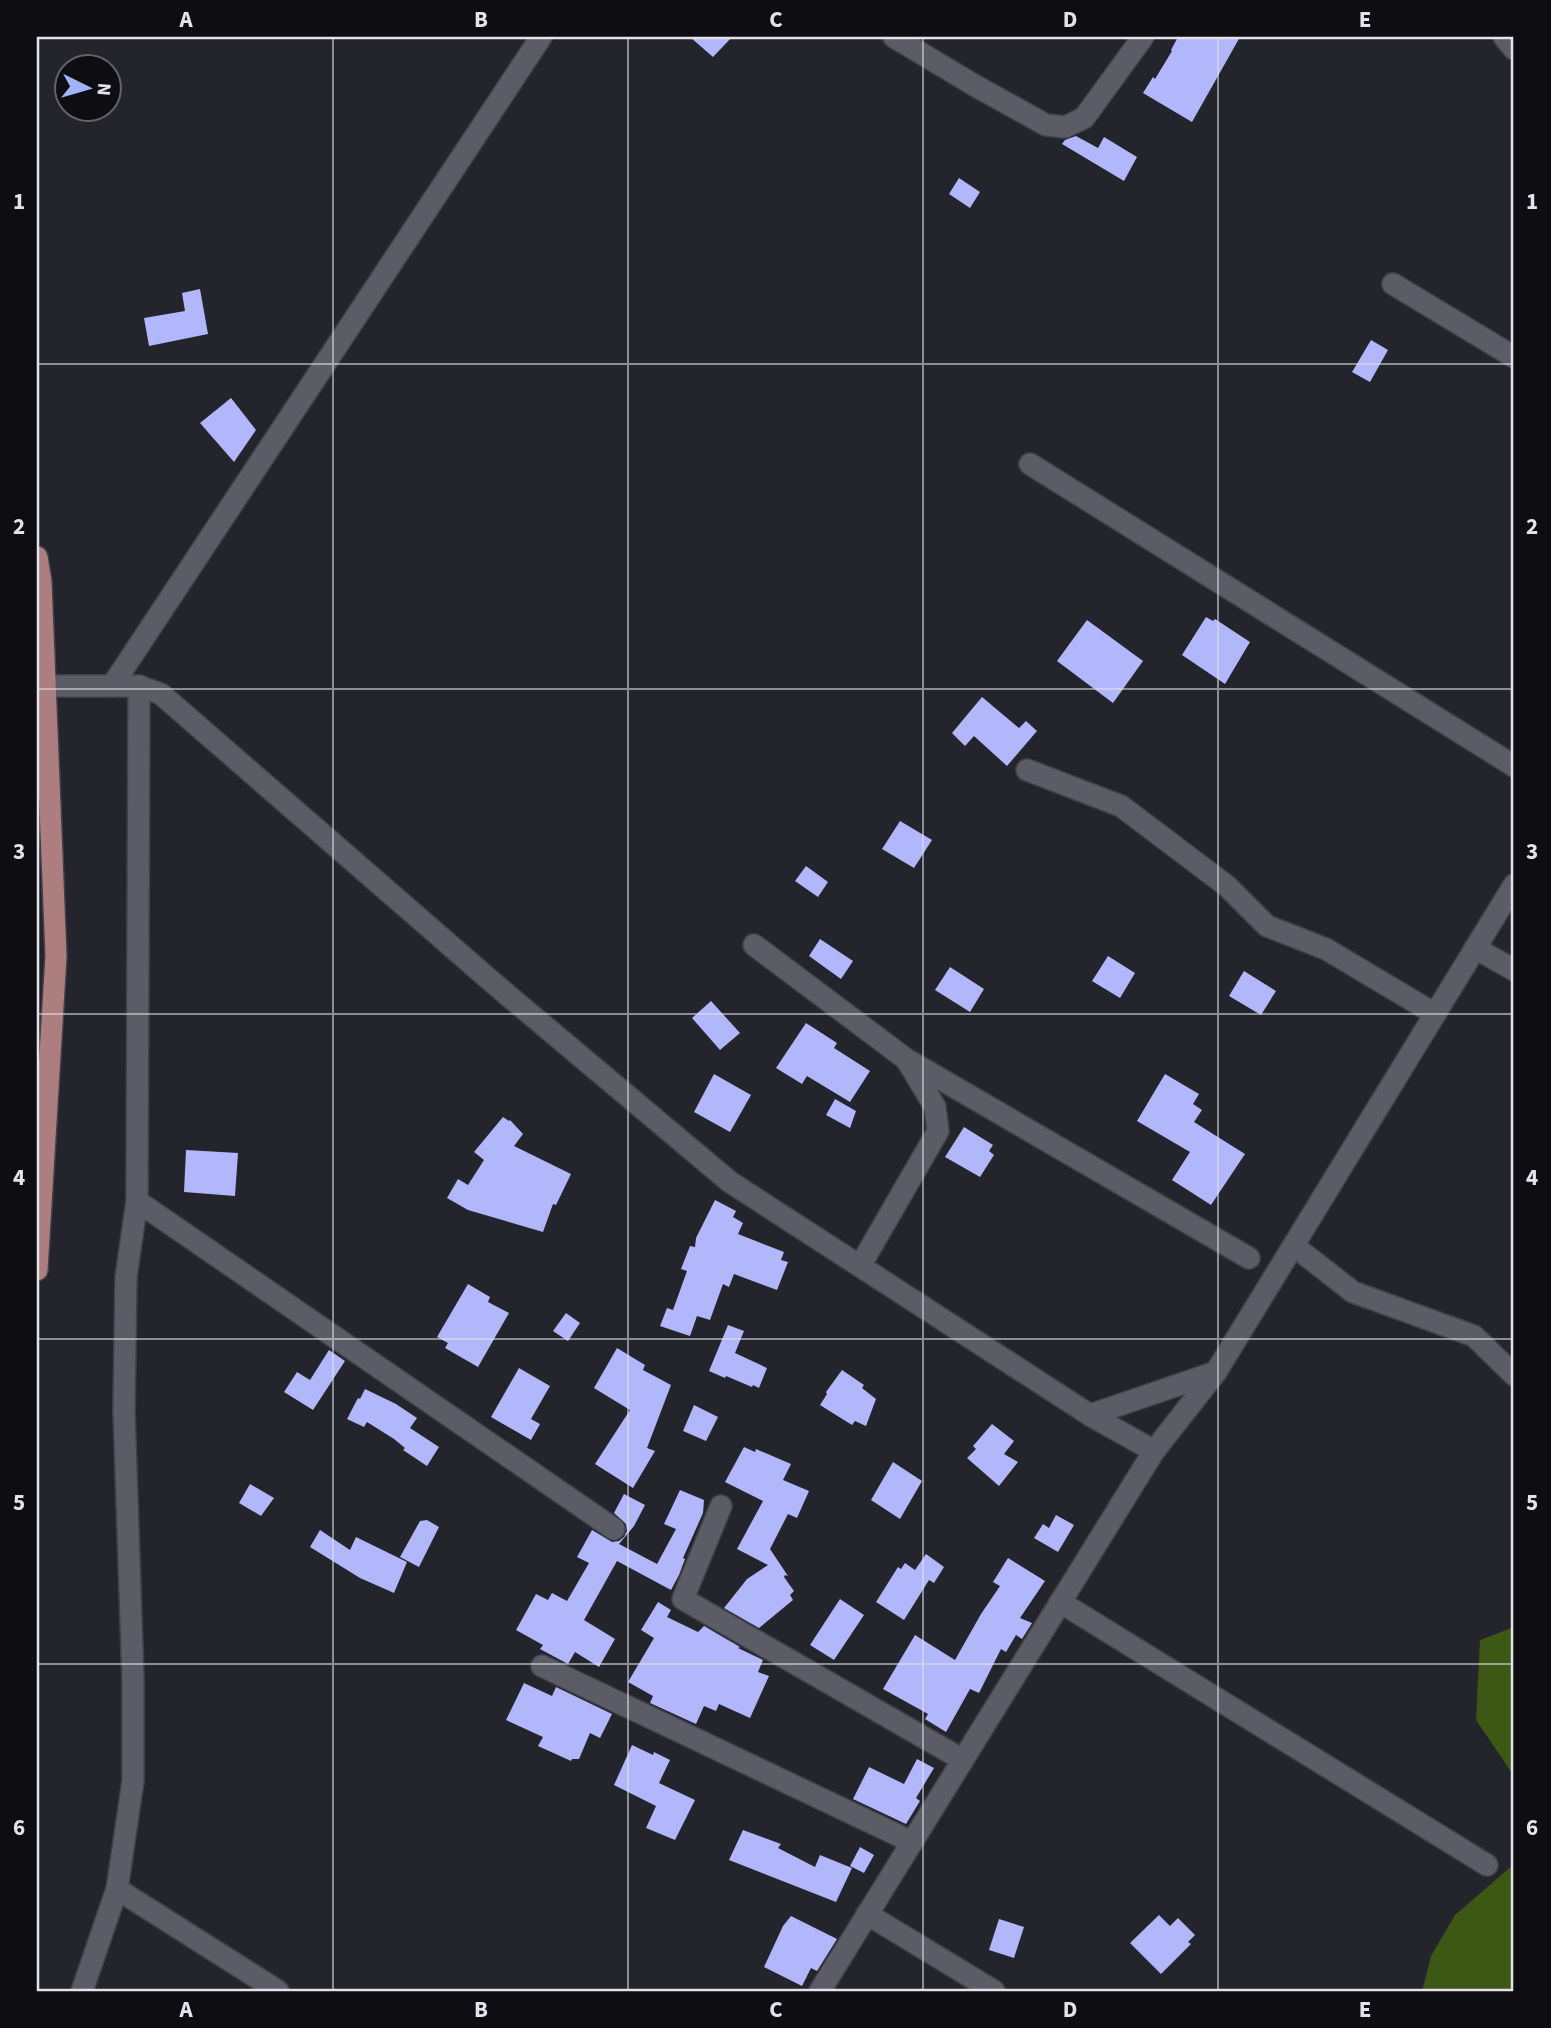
<svg xmlns="http://www.w3.org/2000/svg" width="1551" height="2028" font-family="'Source Sans 3',sans-serif">
<style>
.green{fill:#3d5714}
.building{fill:#b2b7fb}
.lines{fill:none;stroke-linecap:round;stroke-linejoin:round}
.minor-casing{stroke:#414048;stroke-width:24}
.major-casing{stroke:#414048;stroke-width:24}
.minor{stroke:#5c5c66;stroke-width:21}
.major{stroke:#ac7e80;stroke-width:21}
.grid{fill:none;stroke:#e3e3e9;stroke-width:2;stroke-opacity:0.55}
.neatline{fill:none;stroke:#e3e3e9;stroke-width:2.5}
.grid-label{font-size:23px;text-anchor:middle;font-weight:bold;fill:#e3e3e9}
</style>
<rect width="100%" height="100%" fill="#24242d"/>
<!-- green -->
<g class="green">
<path d="M1514,1627V1776L1476,1720L1480,1640Z"/>
<path d="M1514,1864V1991H1422L1431,1956L1455,1915Z"/>
</g>
<!-- building -->
<g class="building">
<path d="M690,37H732L713,57Z"/>
<path d="M1178,37H1240L1192,122L1143,93L1153,77L1155,79L1172,51L1171,50Z"/>
<path d="M1076,136L1098,148L1104,137L1137,157L1124,181L1062,144L1065,140Z"/>
<path d="M959,178L980,192L970,208L949,194Z"/>
<path d="M200,289L208,334L149,346L144,318L185,311L182,293Z"/>
<path d="M1371,340L1388,350L1370,382L1352,372Z"/>
<path d="M231,398L256,430L234,462L200,423Z"/>
<path d="M1206,617L1213,621L1215,619L1250,642L1225,684L1182,655Z"/>
<path d="M1087,620L1143,661L1113,703L1057,661Z"/>
<path d="M982,697L1019,728L1026,721L1037,731L1007,766L974,736L965,746L952,733Z"/>
<path d="M900,821L932,840L914,868L882,849Z"/>
<path d="M806,866L828,882L818,897L795,881Z"/>
<path d="M820,939L853,961L841,979L809,956Z"/>
<path d="M1108,956L1135,973L1120,998L1092,981Z"/>
<path d="M950,967L984,989L970,1012L935,990Z"/>
<path d="M1244,971L1276,991L1261,1015L1229,996Z"/>
<path d="M711,1001L740,1033L720,1050L692,1018Z"/>
<path d="M806,1023L837,1043L834,1048L870,1071L850,1102L807,1076L802,1084L776,1068Z"/>
<path d="M714,1074L751,1095L730,1132L694,1112Z"/>
<path d="M1165,1074L1199,1094L1193,1104L1202,1110L1194,1122L1245,1154L1211,1205L1172,1180L1190,1152L1137,1121Z"/>
<path d="M835,1099L856,1111L850,1128L826,1115Z"/>
<path d="M503,1117L509,1121L510,1120L523,1134L514,1146L571,1174L556,1205L553,1204L543,1232L468,1210L447,1198L458,1179L468,1185L484,1160L474,1152Z"/>
<path d="M964,1127L993,1145L989,1151L994,1155L980,1177L945,1157Z"/>
<path d="M186,1150L238,1153L235,1196L184,1192Z"/>
<path d="M715,1200L736,1211L733,1217L743,1223L738,1234L784,1252L781,1260L788,1262L777,1290L734,1274L729,1287L723,1284L710,1320L697,1316L690,1336L660,1326L667,1308L673,1310L687,1271L681,1269L690,1246L695,1247L696,1238Z"/>
<path d="M468,1284L490,1297L488,1302L509,1313L478,1367L445,1348L448,1343L437,1337Z"/>
<path d="M566,1313L580,1323L568,1341L553,1331Z"/>
<path d="M728,1325L744,1331L735,1353L767,1368L759,1388L753,1385L752,1387L726,1376L725,1378L709,1371Z"/>
<path d="M617,1348L645,1365L643,1370L671,1385L647,1448L655,1451L633,1488L595,1464L630,1410L594,1388Z"/>
<path d="M329,1350L345,1361L313,1410L284,1392L297,1372L310,1380Z"/>
<path d="M519,1368L550,1386L531,1419L540,1424L531,1440L491,1417Z"/>
<path d="M842,1370L864,1385L862,1388L876,1399L866,1426L855,1421L852,1425L820,1405L827,1394L826,1392Z"/>
<path d="M365,1389L396,1404L417,1418L410,1428L439,1447L427,1466L403,1450L405,1448L394,1439L367,1422L364,1427L347,1419L358,1398L360,1399Z"/>
<path d="M694,1405L718,1417L706,1441L683,1431Z"/>
<path d="M992,1424L1014,1441L1004,1454L1018,1462L999,1486L967,1458L976,1449L973,1446Z"/>
<path d="M744,1447L755,1452L756,1449L791,1464L783,1480L809,1491L797,1518L788,1514L770,1549L788,1576L785,1575L784,1577L794,1591L790,1595L793,1600L759,1628L724,1608L747,1579L768,1565L737,1549L763,1501L725,1482Z"/>
<path d="M893,1462L922,1481L900,1519L871,1500Z"/>
<path d="M250,1484L274,1498L261,1516L239,1503Z"/>
<path d="M680,1490L704,1500L703,1513L683,1558L685,1559L679,1575L671,1590L617,1561L584,1620L615,1639L599,1667L575,1652L568,1664L540,1649L543,1645L516,1630L536,1594L548,1600L552,1593L567,1601L589,1563L577,1557L592,1530L612,1542L619,1541L624,1537L627,1531L626,1524L614,1513L624,1494L645,1505L634,1526L619,1544L657,1564L676,1529L664,1524Z"/>
<path d="M1056,1515L1074,1525L1058,1552L1034,1538L1043,1524L1049,1528Z"/>
<path d="M427,1520L439,1527L419,1567L400,1557L420,1521Z"/>
<path d="M320,1530L350,1550L356,1537L407,1562L394,1593L360,1578L310,1547Z"/>
<path d="M926,1554L944,1567L934,1583L929,1580L904,1620L876,1602L898,1567L901,1569L905,1563L915,1570Z"/>
<path d="M1008,1558L1045,1581L1020,1618L1032,1623L1022,1639L1016,1635L1006,1652L1001,1649L979,1693L970,1689L946,1732L925,1719L928,1714L883,1689L915,1635L955,1660L981,1614L1000,1586L993,1582Z"/>
<path d="M840,1599L864,1615L834,1660L810,1645Z"/>
<path d="M658,1602L671,1610L667,1617L698,1632L704,1626L740,1647L738,1648L763,1660L758,1672L769,1676L750,1718L719,1704L716,1711L704,1706L696,1724L650,1703L653,1696L628,1682L654,1638L641,1630Z"/>
<path d="M524,1683L552,1696L556,1687L612,1714L600,1738L590,1733L579,1759H572L571,1761L538,1746L543,1737L506,1720Z"/>
<path d="M632,1745L653,1755L654,1752L670,1760L659,1783L695,1800L675,1840L646,1828L656,1806L614,1785Z"/>
<path d="M917,1759L934,1768L916,1798L920,1801L906,1824L853,1799L869,1767L904,1784Z"/>
<path d="M743,1830L781,1844L778,1848L815,1867L820,1855L852,1868L836,1902L729,1860Z"/>
<path d="M860,1847L874,1855L864,1873L850,1866Z"/>
<path d="M1159,1915L1170,1926L1178,1918L1195,1935L1188,1942L1191,1944L1161,1974L1130,1943Z"/>
<path d="M791,1916L837,1939L817,1971L811,1968L802,1986L764,1967L783,1926Z"/>
<path d="M999,1919L1024,1927L1014,1958L989,1950Z"/>
</g>
<g class="lines">
<defs>
<g id="minor">
<path d="M894,37L974,85L1046,125L1065,127L1084,118L1143,37"/>
<path d="M1504,37L1514,49"/>
<path d="M1393,284L1514,357"/>
<path d="M1030,464L1514,766"/>
<path d="M45,686H139L161,694L498,987L730,1182L1090,1415L1154,1451"/>
<path d="M112,686L541,37"/>
<path d="M139,686L137,1201L614,1529"/>
<path d="M1027,770L1121,806L1227,886L1267,926L1326,949L1435,1014"/>
<path d="M754,945L906,1059L1249,1258"/>
<path d="M1475,948L1514,970"/>
<path d="M1294,1246L1353,1292L1474,1336L1514,1375"/>
<path d="M860,1266L938,1131L935,1107L908,1062"/>
<path d="M1090,1415L1216,1372"/>
<path d="M721,1506L683,1599L963,1760"/>
<path d="M1060,1602L1487,1865"/>
<path d="M542,1666L912,1842"/>
<path d="M117,1889L278,1991"/>
<path d="M867,1914L994,1991"/>
<path d="M82,1991L117,1889L133,1781V1680L124,1411L126,1277L137,1201"/>
<path d="M820,1991L1154,1451L1216,1372L1514,885"/>
</g>
<path id="major" d="M37,557L41,582L56,956L37,1270"/>
</defs>
<!-- minor casing -->
<use href="#minor" class="minor-casing"/>
<!-- major casing -->
<use href="#major" class="major-casing"/>
<!-- minor -->
<use href="#minor" class="minor"/>
<!-- major -->
<use href="#major" class="major"/>
</g>
<!-- grid -->
<path class="grid" d="M333,37V1991M628,37V1991M923,37V1991M1218,37V1991M37,364H1514M37,689H1514M37,1014H1514M37,1339H1514M37,1664H1514"/>
<!-- border -->
<rect width="1551" height="2028" fill="none" stroke="#0e0e12" stroke-width="77"/>
<!-- north arrow -->
<g transform="translate(88 88) rotate(95)"><circle r="33" fill="#0e0e12" stroke="#636368" stroke-width="2"/>
<path d="M0-5L12 26L0 18L-12 26Z" fill="#a1b3fd"/>
<text y="-10" font-size="19" font-weight="bold" text-anchor="middle" fill="#e3e3e9">N</text>
</g>
<rect x="38" y="38" width="1474" height="1952" class="neatline"/>
<g class="grid-label">
<text x="186" y="27">A</text>
<text x="481" y="27">B</text>
<text x="776" y="27">C</text>
<text x="1070" y="27">D</text>
<text x="1365" y="27">E</text>
<text x="19" y="209">1</text>
<text x="1532" y="209">1</text>
<text x="19" y="534">2</text>
<text x="1532" y="534">2</text>
<text x="19" y="859">3</text>
<text x="1532" y="859">3</text>
<text x="19" y="1185">4</text>
<text x="1532" y="1185">4</text>
<text x="19" y="1510">5</text>
<text x="1532" y="1510">5</text>
<text x="19" y="1835">6</text>
<text x="1532" y="1835">6</text>
<text x="186" y="2017">A</text>
<text x="481" y="2017">B</text>
<text x="776" y="2017">C</text>
<text x="1070" y="2017">D</text>
<text x="1365" y="2017">E</text>
</g>
</svg>
